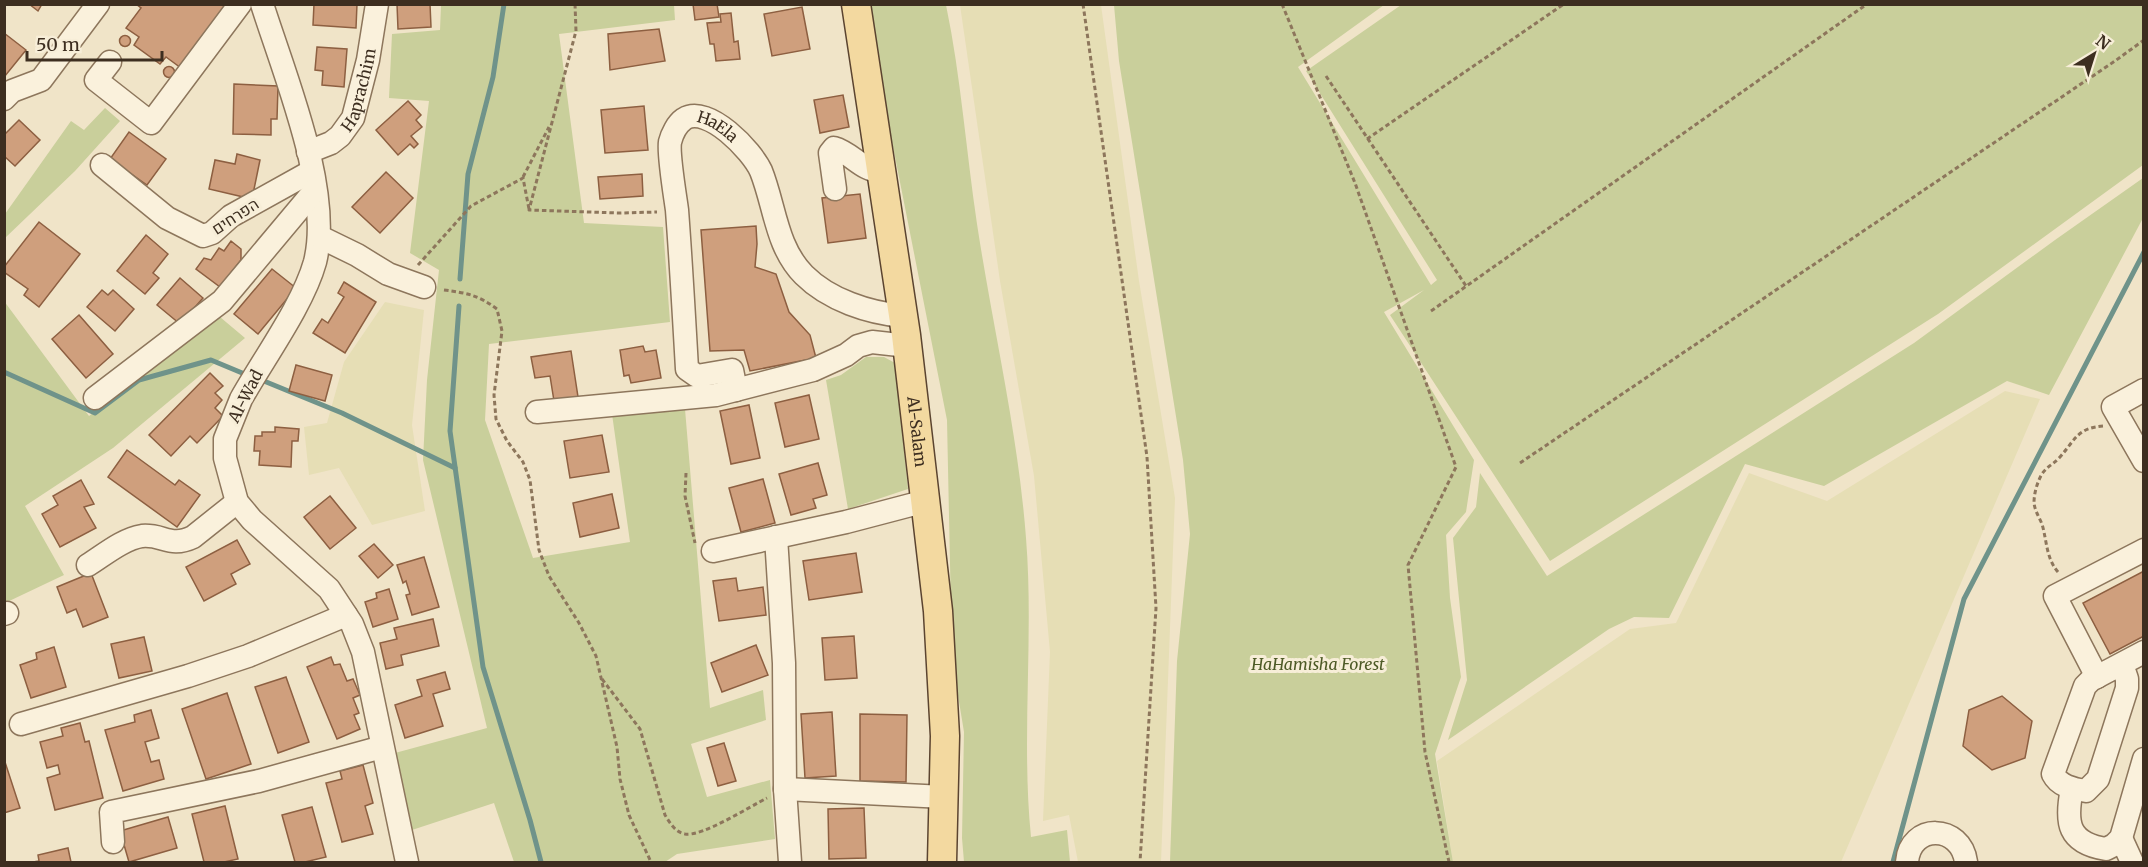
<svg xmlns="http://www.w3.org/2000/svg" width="2148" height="867" font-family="Merriweather,Heebo,serif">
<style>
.farmland{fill:#e6deb5}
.green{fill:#c9cf9b}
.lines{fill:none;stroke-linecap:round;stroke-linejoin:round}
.stream{stroke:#6f938a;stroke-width:5}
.building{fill:#cf9f7d;stroke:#8d5f41;stroke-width:1.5}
.minor-casing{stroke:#8d765c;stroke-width:25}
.major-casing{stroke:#5b4430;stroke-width:31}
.path{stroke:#8d765c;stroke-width:3;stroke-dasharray:4.5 3;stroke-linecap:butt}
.minor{stroke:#faf1dc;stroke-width:22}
.major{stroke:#f3d9a0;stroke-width:28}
.labels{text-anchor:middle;stroke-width:6;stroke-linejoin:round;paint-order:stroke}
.street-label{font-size:16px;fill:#3d2e20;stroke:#f7eed8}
.park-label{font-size:16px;font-style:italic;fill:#4d5a26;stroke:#f7eed8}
</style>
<rect width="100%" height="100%" fill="#f0e4c8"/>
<!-- farmland -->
<g class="farmland">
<path d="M960,5H1101L1139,281L1175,498L1161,862H1078L1069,815L1043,821L1050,652L1034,476L1000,281Z"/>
<path d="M385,302L424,310L412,425L425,511L372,525L339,468L309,475L304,427L327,423L344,362Z"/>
<path d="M2005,391L2040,399L1841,862H1453L1437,761L1630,629L1676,623L1749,473L1827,501Z"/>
</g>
<!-- green -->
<g class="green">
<path d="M441,5H674L675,20L559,34L584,223L663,227L670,322L489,344L485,420L533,558L630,542L612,414L685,409L710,708L763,690L766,720L691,744L707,797L770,780L775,839L677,854L665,862H514L494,803L412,830L395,753L487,728L423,460L427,380L439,270L410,253L429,101L389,98L392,34L440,30Z"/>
<path d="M865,5H946C961,77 966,151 977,224C993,329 1018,432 1026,538C1034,637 1021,738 1031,837L1067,830L1070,862H964L962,838L964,732L952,659L947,420Z"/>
<path d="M1114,5H1384L1298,67L1431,285L1437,280L1306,71L1401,5H2143V165L1938,314L1550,561L1390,315L1424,290L1384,312L1474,460L1466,512L1446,535L1450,598L1461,677L1435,754L1453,862H1170L1177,661L1190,534L1183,460L1119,61Z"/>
<path d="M105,108L120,121L75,171L5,238V214L71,121L84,130Z"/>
<path d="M2143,178V218L2049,395L2007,381L1824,486L1745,464L1669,618L1634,617L1609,629L1448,740L1467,680L1453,538L1476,507L1480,473L1547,576L1914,343L2055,240Z"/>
<path d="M4,301L89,416L220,317L245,338L113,448L25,506L64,575L5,603Z"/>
<path d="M866,357H884L895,363L908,489L848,509L826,380L841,375Z"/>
</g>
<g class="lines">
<!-- stream -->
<g class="stream">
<path d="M460,279L468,174L493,77L504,4"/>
<path d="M459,306L450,431L483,667L530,820L541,862"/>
<path d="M4,372L95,413L139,380L211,360L247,375"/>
<path d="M259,379L342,413L455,468"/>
<path d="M1893,862L1964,599L2144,252"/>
</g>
</g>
<!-- building -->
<g class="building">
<path d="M29,4H42L38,11Z"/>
<path d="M136,4H221L225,7L181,68L166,57L160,64L134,45L139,37L126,28L141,8Z"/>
<path d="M314,4H357L356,28L313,25Z"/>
<path d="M397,4H430L431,27L398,29Z"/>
<path d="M693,4H717L719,17L695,20Z"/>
<path d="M802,7L810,49L772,56L764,14Z"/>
<path d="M731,13L734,42L738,41L740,59L716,61L714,44H710L707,23L721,22L720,14Z"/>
<path d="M659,29L665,61L610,70L608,34Z"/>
<path d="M4,33L26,50L5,76L4,75Z"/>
<circle cx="125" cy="41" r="5.5"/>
<path d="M317,47L347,49L344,87L322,85L323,71L315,70Z"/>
<circle cx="169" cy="72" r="5.5"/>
<path d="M234,84L278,86L277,119H271V135L233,134Z"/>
<path d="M843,95L849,127L820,133L814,100Z"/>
<path d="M408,101L421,115L416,120L422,127L411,136L418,144L414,148L410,144L398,155L376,130Z"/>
<path d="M644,106L648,150L605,153L601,110Z"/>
<path d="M19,120L40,140L15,166L4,156V135Z"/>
<path d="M129,132L166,159L147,185L110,159Z"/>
<path d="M237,154L260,160L252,199L209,189L215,160L235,164Z"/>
<path d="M386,172L413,198L380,233L352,207Z"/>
<path d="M642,174L643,196L600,199L598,177Z"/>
<path d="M860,194L866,238L828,243L822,198Z"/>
<path d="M39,222L80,254L39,307L24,295L28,289L4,272V267Z"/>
<path d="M756,226L757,244L755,267L776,274L789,312L810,335L816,358L750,371L744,350L710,351L701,230Z"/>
<path d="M146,235L168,254L153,273L159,278L145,294L117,271Z"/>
<path d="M231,241L241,249V260L220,287L196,269L204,258L211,260L219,248L224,251Z"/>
<path d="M272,269L296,288L258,334L234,314Z"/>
<path d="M180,278L203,298L180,324L157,305Z"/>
<path d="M344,282L376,302L345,353L313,333L322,319L328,323L344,297L338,293Z"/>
<path d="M102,290L108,295L113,290L134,309L115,331L87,307Z"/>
<path d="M79,315L113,354L86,378L52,339Z"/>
<path d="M643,346L645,352L656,350L661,378L631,383L629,375L624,376L620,350Z"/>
<path d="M571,351L578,397L554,401L550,376L535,378L531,357Z"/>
<path d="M296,365L332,375L325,401L289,391Z"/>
<path d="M210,373L223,386L215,393L222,400L215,408L223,416L197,443L190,436L171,456L149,435Z"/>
<path d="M809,395L819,439L785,447L775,403Z"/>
<path d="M749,405L760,458L731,464L720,411Z"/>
<path d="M275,427L299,429L298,441H292L291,467L259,465L260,451H254L255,436H262V432H275Z"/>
<path d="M602,435L609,472L570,478L564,441Z"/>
<path d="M127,450L175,485L179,480L200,495L177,527L108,477Z"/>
<path d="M818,463L827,495L813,499L816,508L791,515L779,474Z"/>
<path d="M763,479L775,523L741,532L729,488Z"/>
<path d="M81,480L94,504L84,507L96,528L60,547L42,514L58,505L53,496Z"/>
<path d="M612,494L619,528L580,537L573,503Z"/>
<path d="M330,496L356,528L330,549L304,517Z"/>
<path d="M237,540L250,564L231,574L236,584L204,601L186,567Z"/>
<path d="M374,544L393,565L378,578L359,556Z"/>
<path d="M856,553L862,592L809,600L803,561Z"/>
<path d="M424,557L439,607L412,615L406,595L410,594L406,581L403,583L397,565Z"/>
<path d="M2144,571V636L2110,654L2083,603Z"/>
<path d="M91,573L108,617L83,627L76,609L67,613L57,587Z"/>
<path d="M736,578L738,591L763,587L766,615L719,621L713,581Z"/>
<path d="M389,589L398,619L373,627L365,602L377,598L376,593Z"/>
<path d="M433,619L439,646L401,655L403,665L386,669L380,643L397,639L394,628Z"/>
<path d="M854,636L857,678L825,680L822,638Z"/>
<path d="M144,637L152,671L119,678L111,644Z"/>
<path d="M756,645L768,675L722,692L711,663Z"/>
<path d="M54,647L66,687L31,698L20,665L37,659L36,653Z"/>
<path d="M331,657L334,665L340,664L347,681L353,679L360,695L353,698L359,713L354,715L360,729L337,739L307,667Z"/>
<path d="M445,672L450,689L433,694L443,726L405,738L395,705L422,696L417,680Z"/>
<path d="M286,677L309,742L278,753L255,687Z"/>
<path d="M227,693L251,764L206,779L182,709Z"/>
<path d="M2002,696L2032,721L2025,758L1992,770L1963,746L1969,710Z"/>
<path d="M151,710L159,738L145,742L151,762L159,760L164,779L123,791L105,730L135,722L134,715Z"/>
<path d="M832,712L836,776L805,778L801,714Z"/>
<path d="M860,714L907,715L906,782L860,781Z"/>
<path d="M80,723L85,742L89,741L103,798L55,810L47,778L60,774L58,765L47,768L40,742L63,736L61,728Z"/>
<path d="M724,743L736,781L718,786L707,748Z"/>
<path d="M4,759L20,808L4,813Z"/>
<path d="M363,765L373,803L365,806L373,834L342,842L326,783L342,779L340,771Z"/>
<path d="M225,806L238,859L224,862H204L192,814Z"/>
<path d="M312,807L326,857L305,862H295L282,815Z"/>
<path d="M864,808L866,858L829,859L828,809Z"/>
<path d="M168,817L177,848L129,862L120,831Z"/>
<path d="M68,848L71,862H33L39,861L38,855Z"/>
</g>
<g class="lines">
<defs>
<g id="minor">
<path d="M262,4C284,74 333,190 315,262C303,305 264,358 241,399L225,439V458L237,502L252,520L329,589L352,624L363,652L407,862"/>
<path d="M110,62L96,80L151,123L240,4"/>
<path d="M4,99L12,91L41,80L98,4"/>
<path id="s1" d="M308,152L331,143L340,136L353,118L368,60L377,4"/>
<path d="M102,165L167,218L203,236L212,233L231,216L312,171"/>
<path d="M835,189L830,153L834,148C852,153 862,171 881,171"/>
<path d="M320,237L357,255L388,274L424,287"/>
<path id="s2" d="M736,390L732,370L697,376L687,369C684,316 681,263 677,210C675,195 668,154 670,142C672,134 677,124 684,119C708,104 752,151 761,171C775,206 776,247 804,275C829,300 869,313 903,316"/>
<path d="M2144,390L2113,407L2144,461"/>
<path d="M95,398L222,301L315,190"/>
<path d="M537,412L716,395L813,370L846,355L858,346L872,342L908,346"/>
<path d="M776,537L784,663L785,789L790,862"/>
<path d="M713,551L846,522L926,501"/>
<path d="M88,565C104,555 123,539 142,536C163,534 170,548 193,537L237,502"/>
<path d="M4,614L7,613"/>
<path d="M2122,664L2127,679V688L2098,779L2086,791C2073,789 2059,786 2053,774L2085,686L2091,680L2144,652"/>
<path d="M2097,677L2055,596L2144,550"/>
<path d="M21,724L188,676L248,656L346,615"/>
<path d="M785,789L944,797"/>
<path d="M2072,789C2065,823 2068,843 2106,849L2114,845L2121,838L2144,759"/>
<path d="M2121,838L2132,862"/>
<path d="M113,842L111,812L259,781L382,747"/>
<path d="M1907,862C1910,823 1961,824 1966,862"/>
</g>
<g id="major">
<path id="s3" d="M856,4L906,335L938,611L945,736L942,862"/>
</g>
</defs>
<!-- minor casing -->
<use href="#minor" class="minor-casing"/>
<!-- major casing -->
<use href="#major" class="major-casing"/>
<!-- path -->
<g class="path">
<path d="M575,4L576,31L529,210L620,213L657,212"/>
<path d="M1083,4L1147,457L1156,608L1140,862"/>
<path d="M1282,4L1355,183L1456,467L1408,565L1425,752L1449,862"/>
<path d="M1326,76L1466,286"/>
<path d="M1367,139L1564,4"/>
<path d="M523,177L549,127"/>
<path d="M418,265L471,206L523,178L529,209"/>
<path d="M444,290C467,293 478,295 497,309L502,331L494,395L496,419L507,441L523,462L530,480L539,550L549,576L579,623L596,656L617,747L620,779L629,815L651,862"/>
<path d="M1431,311L1867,4"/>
<path d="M1520,463L2115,61L2144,40"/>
<path d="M686,473L685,496L695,543"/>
<path d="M2058,572C2046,558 2047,541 2042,524C2039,517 2035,511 2034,503C2034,495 2036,487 2039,480C2044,467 2052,466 2060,457C2075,440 2077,428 2103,426"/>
<path d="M602,679L640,729L665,815C670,823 675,832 685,834C702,837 749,807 767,798"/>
</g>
<!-- minor -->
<use href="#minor" class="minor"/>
<!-- major -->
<use href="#major" class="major"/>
</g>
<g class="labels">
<!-- street labels -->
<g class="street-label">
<text dy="6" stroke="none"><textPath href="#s1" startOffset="87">Haprachim</textPath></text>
<text dy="6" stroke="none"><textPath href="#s2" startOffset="360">HaEla</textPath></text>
<text transform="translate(235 216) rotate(-33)" y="6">הפרחים</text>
<text transform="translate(245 396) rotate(-63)" y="6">Al-Wad</text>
<text dy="6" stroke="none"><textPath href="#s3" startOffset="432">Al-Salam</textPath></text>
</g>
<!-- park labels -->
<g class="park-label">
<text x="1318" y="670">HaHamisha Forest</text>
</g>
</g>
<!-- border -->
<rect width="2148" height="867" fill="none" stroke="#3d2e20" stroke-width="12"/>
<!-- north arrow -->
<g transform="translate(2094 54) rotate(38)" stroke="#f7eed8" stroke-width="4.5" paint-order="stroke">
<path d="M0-4.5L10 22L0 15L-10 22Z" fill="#3d2e20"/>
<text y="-9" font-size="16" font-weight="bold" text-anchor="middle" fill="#3d2e20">N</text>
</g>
<!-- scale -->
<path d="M27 51v9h135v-9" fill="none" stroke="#3d2e20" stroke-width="3"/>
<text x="36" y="51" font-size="18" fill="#3d2e20" stroke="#f7eed8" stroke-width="4.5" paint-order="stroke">50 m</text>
</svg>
